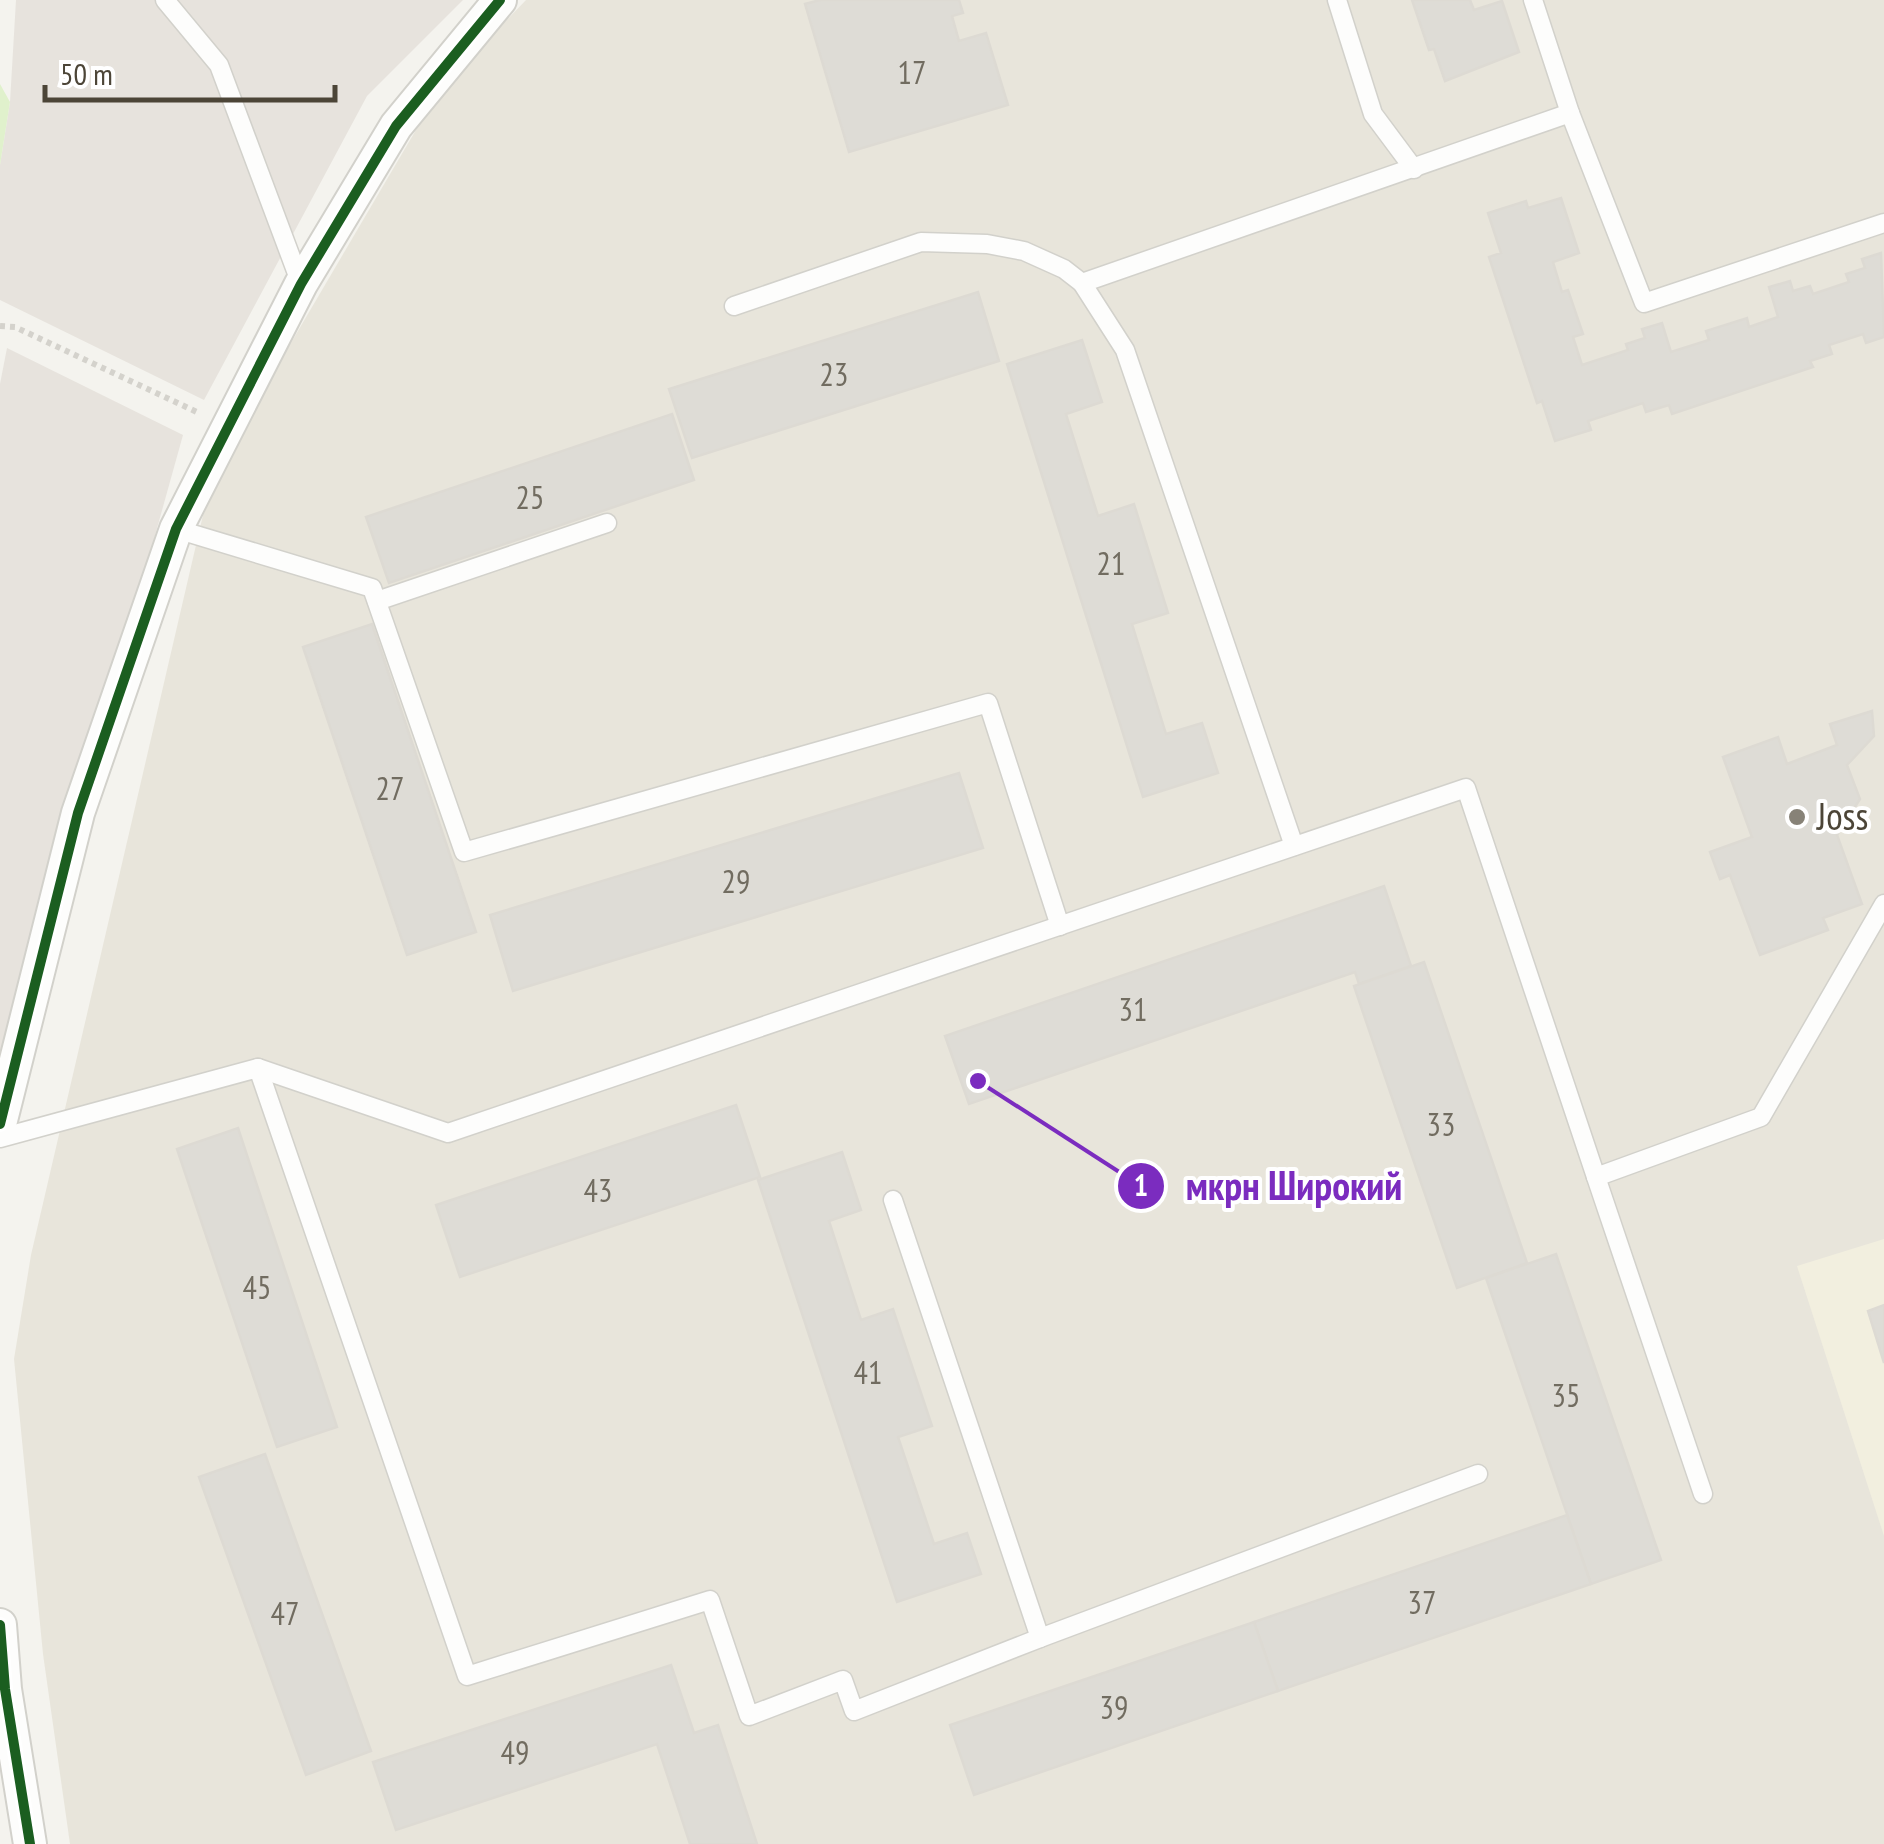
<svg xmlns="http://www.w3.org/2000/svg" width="1884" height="1844" font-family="'PT Sans Narrow',sans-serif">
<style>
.residential{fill:#e8e5db}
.industrial{fill:#e7e3dd}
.education{fill:#f2efdf}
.green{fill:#e0f1cc}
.building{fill:#dedcd6;stroke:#dddad3;stroke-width:2.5}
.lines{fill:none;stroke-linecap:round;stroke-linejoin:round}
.lane-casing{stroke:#d2d1cb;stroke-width:21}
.street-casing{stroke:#d2d1cb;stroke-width:36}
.path{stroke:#d4d2cc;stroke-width:6;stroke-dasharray:5 5;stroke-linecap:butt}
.lane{stroke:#fdfdfc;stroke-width:18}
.street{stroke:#fdfdfc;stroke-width:32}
.cycleway-casing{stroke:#fff;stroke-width:16}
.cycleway{stroke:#1b5e20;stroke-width:10}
.poi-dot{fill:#878277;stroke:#fff;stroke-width:4}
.labels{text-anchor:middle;stroke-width:8;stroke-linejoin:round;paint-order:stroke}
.number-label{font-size:32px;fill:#716c60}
.poi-label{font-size:38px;fill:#4c4537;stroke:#fff;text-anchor:start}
.leader{fill:none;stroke:#7b2cbf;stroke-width:4}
.callout-dot{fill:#7b2cbf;stroke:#fff;stroke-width:4}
.mark-label{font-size:30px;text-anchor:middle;font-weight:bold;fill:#fff}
.callout-label{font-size:40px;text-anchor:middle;font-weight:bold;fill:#7b2cbf;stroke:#fff;stroke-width:8;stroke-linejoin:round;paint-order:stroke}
</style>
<rect width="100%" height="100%" fill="#f4f3ee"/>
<!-- residential -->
<path class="residential" d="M526,0H1884V1844H70L43,1654L14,1359L31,1255L203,515L268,382L440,89Z"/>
<!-- industrial -->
<g class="industrial">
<path d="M16,0H463L367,96L204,400L0,300V165L10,102Z"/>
<path d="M7,348L183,435L0,1092V384Z"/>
</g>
<!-- education -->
<path class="education" d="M1884,1239V1536L1797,1266Z"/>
<!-- green -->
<path class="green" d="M0,84L10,102L0,165Z"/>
<!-- building -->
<g class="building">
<path d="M820,0H959L963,13L952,16L959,41L986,33L1008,105L849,152L805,4Z"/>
<path d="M1412,0H1470L1474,10L1502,1L1519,52L1445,81L1434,49L1429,50Z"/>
<path d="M1561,198L1579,253L1553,262L1562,292L1568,290L1583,334L1573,337L1582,365L1628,350L1626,344L1645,338L1642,329L1662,323L1671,352L1709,340L1706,331L1747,318L1749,327L1778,317L1769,287L1790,281L1793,291L1810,286L1813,294L1849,282L1846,274L1865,268L1862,259L1881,253L1884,337L1866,343L1863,334L1829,345L1832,354L1810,361L1813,367L1672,414L1669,405L1646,412L1643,403L1588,421L1591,430L1555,441L1542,401L1537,403L1489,257L1501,253L1488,213L1526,201L1528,208Z"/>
<path d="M978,292L999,361L692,458L669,389Z"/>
<path d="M1082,340L1102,402L1066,414L1098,516L1134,504L1168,613L1132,624L1166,734L1202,723L1218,773L1143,797L1007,364Z"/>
<path d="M672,414L694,480L389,583L366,517Z"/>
<path d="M372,624L476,932L407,955L303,647Z"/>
<path d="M1872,711L1874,736L1847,765L1860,799L1837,835L1862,904L1823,918L1828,930L1760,955L1730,875L1720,879L1710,852L1752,837L1723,757L1778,737L1787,764L1837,745L1830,724Z"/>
<path d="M959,773L983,848L513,991L490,915Z"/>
<path d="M1384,886L1411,966L1359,984L1355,972L969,1104L945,1036Z"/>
<path d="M1424,962L1527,1263L1457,1288L1354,986Z"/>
<path d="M736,1105L760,1177L460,1277L436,1205Z"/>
<path d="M238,1128L337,1427L277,1447L177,1149Z"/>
<path d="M842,1152L861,1210L829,1221L861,1320L893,1309L932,1426L898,1437L934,1544L967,1533L981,1574L897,1602L758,1180Z"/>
<path d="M1556,1254L1661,1560L1591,1584L1486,1278Z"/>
<path d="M1884,1305V1363L1868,1311Z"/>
<path d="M265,1454L371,1751L306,1775L199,1477Z"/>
<path d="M1567,1515L1591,1584L1278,1691L1254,1622Z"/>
<path d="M1254,1622L1278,1691L974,1795L950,1725Z"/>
<path d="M671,1665L694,1733L718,1725L757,1844H690L657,1744L396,1830L373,1762Z"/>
</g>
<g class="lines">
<defs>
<g id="lane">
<path d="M165,0L219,65L301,284"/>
<path d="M1337,0L1373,114L1414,169"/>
<path d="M1533,0L1570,113"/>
<path d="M1082,283L1570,113L1644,303L1884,223"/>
<path d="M734,306L921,242L987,244L1024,251L1064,269L1082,283L1125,350L1294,846"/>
<path d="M176,529L372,588L464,852L988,703L1060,926"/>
<path d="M377,601L607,523"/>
<path d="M258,1068L448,1133L1466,788L1596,1177L1761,1117L1884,904"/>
<path d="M0,1138L258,1068L467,1676L710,1600L749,1716L843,1680L854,1711L1040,1638L893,1200"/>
<path d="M1596,1177L1703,1494"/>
<path d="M1040,1638L1478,1474"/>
</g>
<g id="street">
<path d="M0,1124L78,813L176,529L301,284L396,126L500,0"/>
<path d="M0,1625L5,1689L30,1844"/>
</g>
</defs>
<!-- lane casing -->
<use href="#lane" class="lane-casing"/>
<!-- street casing -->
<use href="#street" class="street-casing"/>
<!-- path -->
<path class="path" d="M0,326L15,327L199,413"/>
<!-- lane -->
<use href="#lane" class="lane"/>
<!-- street -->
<use href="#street" class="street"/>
<defs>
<g id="cycleway">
<path d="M0,1124L78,813L176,529L301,284L396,126L500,0"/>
<path d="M0,1625L5,1689L30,1844"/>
</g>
</defs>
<!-- cycleway casing -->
<use href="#cycleway" class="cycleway-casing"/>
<!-- cycleway -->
<use href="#cycleway" class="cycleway"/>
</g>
<!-- markers -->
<circle class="poi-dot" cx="1797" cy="817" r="10"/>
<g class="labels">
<!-- number labels -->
<g class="number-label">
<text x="912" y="84">17</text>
<text x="834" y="386">23</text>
<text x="530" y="509">25</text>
<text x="1111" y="575">21</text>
<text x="390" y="800">27</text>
<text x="736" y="893">29</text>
<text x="1133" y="1021">31</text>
<text x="1441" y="1136">33</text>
<text x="598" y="1202">43</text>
<text x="257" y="1299">45</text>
<text x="868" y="1384">41</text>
<text x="1566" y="1407">35</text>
<text x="1422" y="1614">37</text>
<text x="285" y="1625">47</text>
<text x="1114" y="1719">39</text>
<text x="515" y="1764">49</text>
</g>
<!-- poi labels -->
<g class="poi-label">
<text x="1817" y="830">Joss</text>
</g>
</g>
<!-- callouts -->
<path class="leader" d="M978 1081L1141 1186"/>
<g class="callout-dot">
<circle cx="978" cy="1081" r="10"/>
<circle cx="1141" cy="1186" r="25"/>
</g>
<g class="mark-label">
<text x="1141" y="1196">1</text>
</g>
<g class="callout-label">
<text x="1294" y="1200">мкрн Широкий</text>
</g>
<!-- scale -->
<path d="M45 85v15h290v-15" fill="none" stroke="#4c4537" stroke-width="5"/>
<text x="60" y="85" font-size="30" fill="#4c4537" stroke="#ffffff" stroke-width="8" paint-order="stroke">50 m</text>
</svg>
